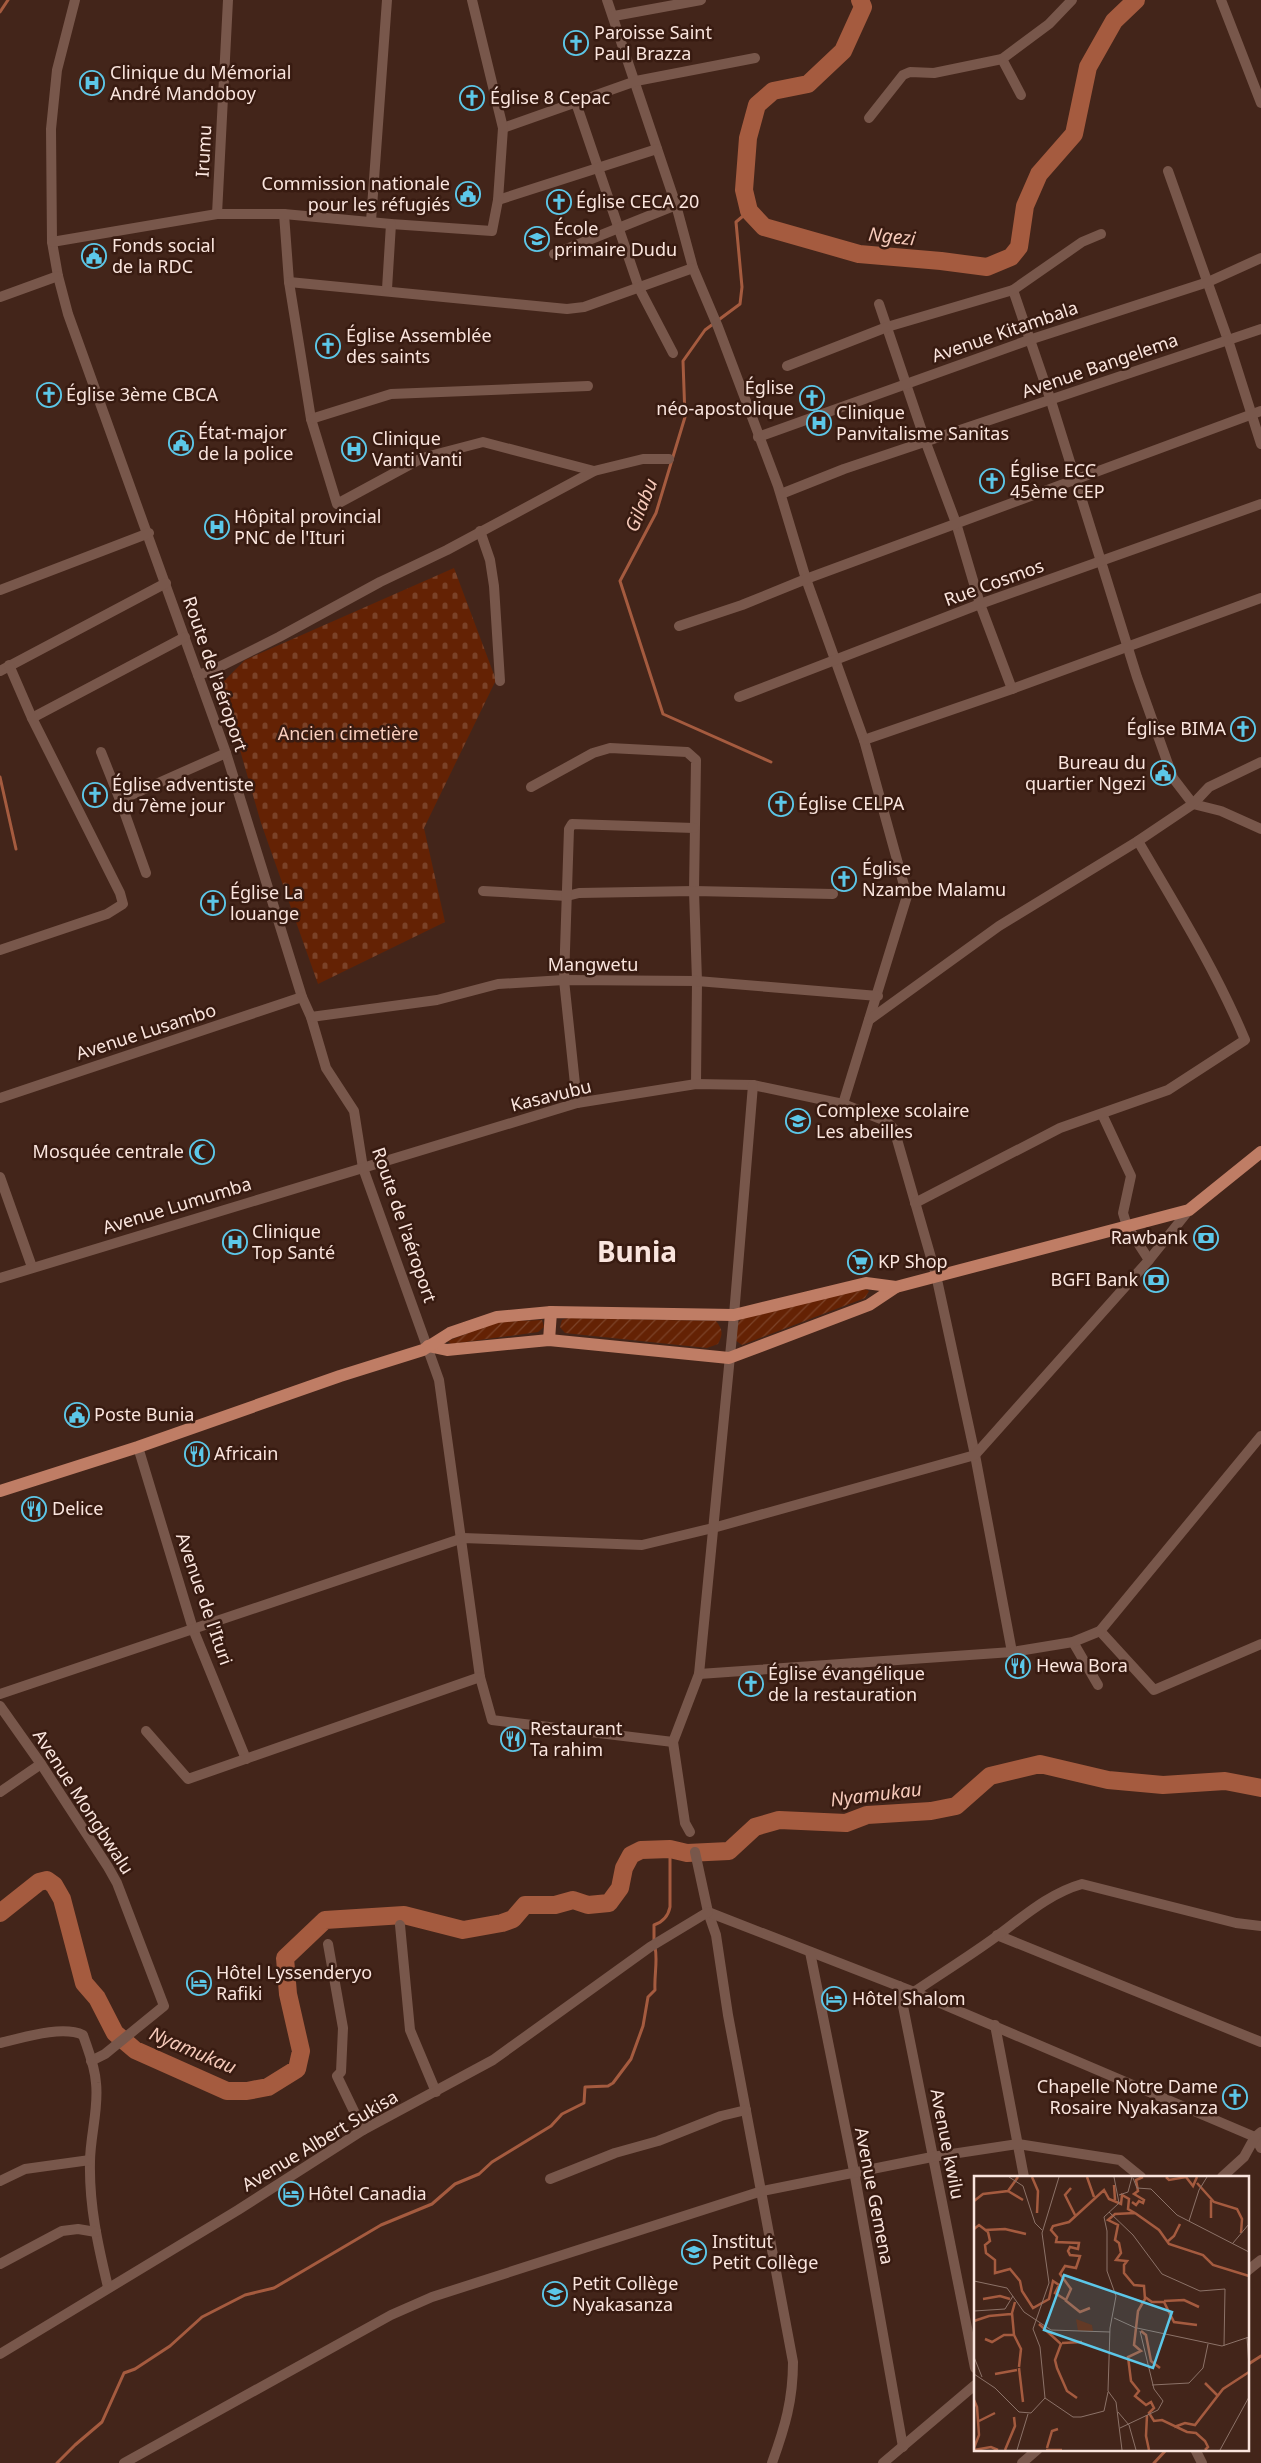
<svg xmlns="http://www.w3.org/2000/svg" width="1261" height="2463" font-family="'Noto Sans',sans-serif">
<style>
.cemetery{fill:url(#cemetery-stones)}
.garden{fill:url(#garden-furrows)}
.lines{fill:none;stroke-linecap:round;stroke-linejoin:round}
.stream{stroke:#a55b3f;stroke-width:3}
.river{stroke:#a55b3f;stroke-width:18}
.minor{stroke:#78574b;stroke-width:10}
.major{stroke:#bf7d65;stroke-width:12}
.labels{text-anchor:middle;stroke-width:5;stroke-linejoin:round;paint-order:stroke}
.poi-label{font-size:18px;fill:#fae5de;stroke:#381b11;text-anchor:start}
.street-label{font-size:18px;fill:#fae5de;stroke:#381b11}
.park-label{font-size:18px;fill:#f9cebe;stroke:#381b11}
.water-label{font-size:19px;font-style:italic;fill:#f6caba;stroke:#381b11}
.town-label{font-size:28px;font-weight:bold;fill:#fae5de;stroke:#381b11}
.inset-river{fill:none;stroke:#a55b3f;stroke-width:2.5}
.inset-road{fill:none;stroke:#8c7268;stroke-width:1}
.view{fill:#5cc7e8;fill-opacity:0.15;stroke:#5cc7e8;stroke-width:2.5}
.inset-edge{fill:none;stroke:#fae5de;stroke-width:2.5}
</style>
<defs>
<pattern id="cemetery-stones" width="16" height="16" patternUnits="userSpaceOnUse" patternTransform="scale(1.25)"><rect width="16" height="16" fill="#642204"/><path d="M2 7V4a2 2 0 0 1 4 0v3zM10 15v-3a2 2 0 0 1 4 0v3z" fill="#7b4228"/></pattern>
<pattern id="garden-furrows" width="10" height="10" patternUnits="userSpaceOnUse" patternTransform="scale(1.25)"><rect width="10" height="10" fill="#642204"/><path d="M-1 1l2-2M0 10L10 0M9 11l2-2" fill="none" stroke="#7b4228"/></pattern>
</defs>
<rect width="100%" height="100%" fill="#43251a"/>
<!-- cemetery -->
<path class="cemetery" d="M454,568L496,680L424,828L445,922L318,984L261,823L221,684L245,660Z"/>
<!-- garden -->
<g class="garden">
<path d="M863,1288L869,1291L865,1298L742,1345L735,1340L738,1323L742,1318Z"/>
<path d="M568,1318L716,1321C723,1330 723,1334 718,1344L707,1348L565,1333L560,1327L562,1320Z"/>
<path d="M542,1320L544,1327L538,1332L451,1344L448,1341L496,1322Z"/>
</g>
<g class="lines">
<!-- stream -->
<g class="stream">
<path d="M0,12L8,0"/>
<path d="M749,211L736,222L742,287L740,304L705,330L683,361L685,417L656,513L620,581L663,714L771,762"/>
<path d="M0,777L16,849"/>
<path d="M654,1941V1925C663,1922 668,1917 670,1907V1849"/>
<path d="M1247,2365L1261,2356"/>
<path d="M57,2463L75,2445L102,2422L124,2373L135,2369L170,2346L202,2317L245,2295L274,2288L381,2225L432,2204L455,2184L479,2174L492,2162L551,2126L562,2114L584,2103L585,2087L608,2086L613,2083L631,2059L643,2026L648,1997L655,1990C654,1975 658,1961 655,1947"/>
<path d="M1154,2463L1167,2449"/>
</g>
<!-- river -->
<g class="river">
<path d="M860,0L863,7L843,51L808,84L773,91L757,105L748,138L744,190L749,211L764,227L859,254L941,261L987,267L1011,257L1019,247L1025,206L1039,174L1074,134L1088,67L1114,21L1136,0"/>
<path d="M0,1913L39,1882L47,1880L54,1885L62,1899L84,1983L97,1998L115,2033L135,2050L227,2091H247L268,2087L297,2069L301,2051L288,1994L285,1958L325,1920L404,1915L463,1930L502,1923L513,1919L525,1905H555L573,1900L588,1905L609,1903L620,1888L624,1868L631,1855L641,1850L670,1849L687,1853L729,1851L755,1827L779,1820L846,1823L867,1815L931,1811L956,1806L990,1776L1040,1764L1108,1780L1163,1785L1225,1781L1261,1788"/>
</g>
<!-- minor -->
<g class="minor">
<path d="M75,0L57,70L51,129L52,242L58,276L68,314L226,753L302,997L311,1017L326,1068L354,1111L363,1168L439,1380L480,1677L492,1720L673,1742"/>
<path d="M607,0L676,205L693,268L718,327L778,486L806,579L864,740L907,896L843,1104L886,1121L894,1129L936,1275L975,1455L1012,1652"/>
<path d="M1221,0L1261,103"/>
<path d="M614,16L701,0"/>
<path d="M1002,59L1021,95"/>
<path d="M576,103L639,288L673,353"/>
<path d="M869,118L903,75L910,72L934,73L1002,59L1049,24L1072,0"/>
<path d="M503,128L636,81L755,58"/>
<path d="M1168,171L1228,340L1261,444"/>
<path d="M498,200L657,149"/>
<path d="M217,214L228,0"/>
<path d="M284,214L289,282L311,419L337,504L422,458L483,442L594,471"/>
<path d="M371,221L387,0"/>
<path d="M52,242L217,214H284L391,224L492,231L498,200L503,128L472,0"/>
<path d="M554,254L676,205"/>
<path d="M289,282L567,309L584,307L693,268"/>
<path d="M387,289L391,224"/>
<path d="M1013,290L1051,401L1137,677L1173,778L1193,804L1221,811L1261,829"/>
<path d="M0,297L58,276"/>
<path d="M879,304L926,443L956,523L980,604L1012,689"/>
<path d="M787,366L887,327L1013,290L1082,242L1101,234"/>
<path d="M311,419L391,394L588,386"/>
<path d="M758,437L1029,340L1208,282L1261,258"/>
<path d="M781,494L844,469L1261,329"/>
<path d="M480,531L490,560L494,586L500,681"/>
<path d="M0,590L149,533"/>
<path d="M679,626L742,605L806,579L1261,411"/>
<path d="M0,671L166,583"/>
<path d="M198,675L213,670L279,637L380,582L447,550L594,471L643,459H669"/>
<path d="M739,697L980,604L1261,504"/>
<path d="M32,718L185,637"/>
<path d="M864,740L1012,689L1261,598"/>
<path d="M101,752L120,800"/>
<path d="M531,787L593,753L610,748L687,752L696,760L694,891L697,981L696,1084"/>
<path d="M146,873L120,800L226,753"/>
<path d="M483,891L567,896L579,893L694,891L833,894"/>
<path d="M0,950L107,914L123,904L120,893L32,718L9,665"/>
<path d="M311,1017L437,1000L498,984L564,980L697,981L878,996"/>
<path d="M869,1020L999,926L1138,841L1193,804L1209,787L1261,762"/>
<path d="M0,1098L302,997"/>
<path d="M577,1103L564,980L569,829L572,824L694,828"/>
<path d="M1102,1114L1131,1176L1123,1213L1127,1226L1149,1260"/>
<path d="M0,1177L32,1267"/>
<path d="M915,1203L1060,1128L1168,1090L1245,1040C1216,970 1176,906 1138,841"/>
<path d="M0,1278L577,1103L696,1084L753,1085L843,1104"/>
<path d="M138,1447L193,1629L246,1759"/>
<path d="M1100,1631L1154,1690L1261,1644"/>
<path d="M1073,1642L1098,1685"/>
<path d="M699,1674L1012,1652L1073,1642L1100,1631L1261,1436"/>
<path d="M0,1694L463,1538L642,1545L713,1528L975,1455L1149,1260L1189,1210"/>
<path d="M0,1706L41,1764L108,1867L117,1883L164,2006L105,2054L91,2061"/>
<path d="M146,1731L188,1779L480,1677"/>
<path d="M0,1792L41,1764"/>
<path d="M690,1832L685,1823L673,1742L699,1674L734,1315L753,1085"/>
<path d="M695,1852L708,1912L716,1935L728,2015L793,2362C793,2400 785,2427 772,2463"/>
<path d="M708,1912L914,1992L1255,2137L1261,2148"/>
<path d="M400,1925L410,2030L436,2092"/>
<path d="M997,1935L1261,2042"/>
<path d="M328,1944L343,2028L341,2072L337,2076L363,2130"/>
<path d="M810,1952L854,2171L903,2447"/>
<path d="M899,1986L975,2368"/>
<path d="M914,1992C942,1973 971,1955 997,1936C1024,1916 1050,1893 1082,1884L1236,1923L1261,1926"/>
<path d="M995,2025L1024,2177"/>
<path d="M0,2043C22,2038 62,2025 83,2035C88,2050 95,2066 96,2083C99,2109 90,2136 90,2162C89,2205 98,2246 108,2287"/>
<path d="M1222,2177L1244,2157L1255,2137L1261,2132"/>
<path d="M550,2179L615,2153L658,2141L721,2116L746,2110"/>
<path d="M0,2181L25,2169L90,2160"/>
<path d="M0,2264L62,2231L78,2229L96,2232"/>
<path d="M1247,2271L1261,2260"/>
<path d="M0,2354L238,2210L363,2130L493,2060L650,1947L708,1912"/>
<path d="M1195,2449L1202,2463"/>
<path d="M124,2463L391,2315L432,2297L762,2191L932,2157L1018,2144L1120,2160L1141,2177"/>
<path d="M883,2463L975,2385"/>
<path d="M1022,2463L1038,2449"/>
</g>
<!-- major -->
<g class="major">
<path d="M549,1340L551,1312"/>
<path d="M428,1346L447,1350L549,1340L729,1358L869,1305L896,1287L1189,1210L1261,1152"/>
<path d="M0,1491L138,1447L340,1376L423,1350L450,1333L497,1317L551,1312L734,1315L866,1283L896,1287"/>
</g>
</g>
<!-- icons -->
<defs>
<symbol id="church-ring" viewBox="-11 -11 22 22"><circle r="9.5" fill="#381b11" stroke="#5cc7e8" stroke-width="1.5"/><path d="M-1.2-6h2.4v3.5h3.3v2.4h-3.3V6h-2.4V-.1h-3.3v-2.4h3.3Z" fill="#5cc7e8"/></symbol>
<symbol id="hospital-ring" viewBox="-11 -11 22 22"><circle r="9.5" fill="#381b11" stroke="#5cc7e8" stroke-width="1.5"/><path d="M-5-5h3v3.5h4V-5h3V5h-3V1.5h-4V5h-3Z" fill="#5cc7e8"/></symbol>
<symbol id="civic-ring" viewBox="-11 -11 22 22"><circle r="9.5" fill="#381b11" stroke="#5cc7e8" stroke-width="1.5"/><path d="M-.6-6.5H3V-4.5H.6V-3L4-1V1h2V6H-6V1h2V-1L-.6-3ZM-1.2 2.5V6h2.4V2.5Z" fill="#5cc7e8"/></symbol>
<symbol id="school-ring" viewBox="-11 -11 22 22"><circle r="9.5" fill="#381b11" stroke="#5cc7e8" stroke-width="1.5"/><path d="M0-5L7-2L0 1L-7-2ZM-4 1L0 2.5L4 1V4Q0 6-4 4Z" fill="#5cc7e8"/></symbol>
<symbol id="mosque-ring" viewBox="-11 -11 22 22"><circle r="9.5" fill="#381b11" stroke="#5cc7e8" stroke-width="1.5"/><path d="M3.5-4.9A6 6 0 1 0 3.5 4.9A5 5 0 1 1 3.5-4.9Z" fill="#5cc7e8"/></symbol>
<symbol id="bank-ring" viewBox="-11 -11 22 22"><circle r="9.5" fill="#381b11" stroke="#5cc7e8" stroke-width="1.5"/><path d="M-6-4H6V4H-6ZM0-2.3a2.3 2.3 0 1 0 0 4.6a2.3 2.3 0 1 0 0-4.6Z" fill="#5cc7e8"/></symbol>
<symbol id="supermarket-ring" viewBox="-11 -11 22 22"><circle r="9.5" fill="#381b11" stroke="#5cc7e8" stroke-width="1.5"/><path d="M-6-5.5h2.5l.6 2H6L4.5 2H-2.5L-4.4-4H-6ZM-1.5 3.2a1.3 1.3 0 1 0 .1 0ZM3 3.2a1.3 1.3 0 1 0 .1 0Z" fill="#5cc7e8"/></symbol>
<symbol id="restaurant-ring" viewBox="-11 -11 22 22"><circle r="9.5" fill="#381b11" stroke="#5cc7e8" stroke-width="1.5"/><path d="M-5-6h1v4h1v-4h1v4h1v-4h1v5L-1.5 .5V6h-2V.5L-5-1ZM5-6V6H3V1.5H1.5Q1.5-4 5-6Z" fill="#5cc7e8"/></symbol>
<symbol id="hotel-ring" viewBox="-11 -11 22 22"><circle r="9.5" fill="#381b11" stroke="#5cc7e8" stroke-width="1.5"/><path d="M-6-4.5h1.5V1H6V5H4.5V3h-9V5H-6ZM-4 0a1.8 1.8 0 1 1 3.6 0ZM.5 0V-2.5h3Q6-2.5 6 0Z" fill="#5cc7e8"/></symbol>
</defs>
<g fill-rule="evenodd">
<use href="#church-ring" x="562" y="29" width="28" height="28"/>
<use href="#hospital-ring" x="78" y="69" width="28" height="28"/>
<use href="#church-ring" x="458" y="84" width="28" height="28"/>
<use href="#civic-ring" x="454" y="180" width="28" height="28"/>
<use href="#church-ring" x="545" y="188" width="28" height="28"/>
<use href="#school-ring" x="523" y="225" width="28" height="28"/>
<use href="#civic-ring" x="80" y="242" width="28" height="28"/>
<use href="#church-ring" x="314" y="332" width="28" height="28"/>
<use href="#church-ring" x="35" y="381" width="28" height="28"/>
<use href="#church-ring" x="798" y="384" width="28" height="28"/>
<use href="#hospital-ring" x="805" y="409" width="28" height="28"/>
<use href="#civic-ring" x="167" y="429" width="28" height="28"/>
<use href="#hospital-ring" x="340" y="435" width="28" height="28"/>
<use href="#church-ring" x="978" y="467" width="28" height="28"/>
<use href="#hospital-ring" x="203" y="513" width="28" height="28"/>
<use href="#church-ring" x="1229" y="715" width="28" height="28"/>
<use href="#civic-ring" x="1149" y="759" width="28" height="28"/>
<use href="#church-ring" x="81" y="781" width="28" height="28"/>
<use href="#church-ring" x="767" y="790" width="28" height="28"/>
<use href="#church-ring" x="830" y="865" width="28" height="28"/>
<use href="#church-ring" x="199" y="889" width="28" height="28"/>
<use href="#school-ring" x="784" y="1107" width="28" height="28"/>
<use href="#mosque-ring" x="188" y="1138" width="28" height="28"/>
<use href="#bank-ring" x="1192" y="1224" width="28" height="28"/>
<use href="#hospital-ring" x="221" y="1228" width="28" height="28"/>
<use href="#supermarket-ring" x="846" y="1248" width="28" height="28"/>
<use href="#bank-ring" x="1142" y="1266" width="28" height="28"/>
<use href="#civic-ring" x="63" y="1401" width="28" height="28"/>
<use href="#restaurant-ring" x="183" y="1440" width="28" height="28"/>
<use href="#restaurant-ring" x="20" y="1495" width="28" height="28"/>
<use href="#restaurant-ring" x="1004" y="1652" width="28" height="28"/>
<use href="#church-ring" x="737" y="1670" width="28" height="28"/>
<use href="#restaurant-ring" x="499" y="1725" width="28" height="28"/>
<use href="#hotel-ring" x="185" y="1969" width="28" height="28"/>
<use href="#hotel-ring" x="820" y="1985" width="28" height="28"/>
<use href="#church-ring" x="1221" y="2083" width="28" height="28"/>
<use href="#hotel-ring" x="277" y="2180" width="28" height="28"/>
<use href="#school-ring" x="680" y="2238" width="28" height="28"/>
<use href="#school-ring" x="541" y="2280" width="28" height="28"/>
</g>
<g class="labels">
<!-- poi labels -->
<g class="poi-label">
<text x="594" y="39">Paroisse Saint<tspan x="594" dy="21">Paul Brazza</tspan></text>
<text x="110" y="79">Clinique du Mémorial<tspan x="110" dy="21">André Mandoboy</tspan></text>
<text x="490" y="104">Église 8 Cepac</text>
<text x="450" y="190" text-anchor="end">Commission nationale<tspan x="450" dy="21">pour les réfugiés</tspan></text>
<text x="576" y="208">Église CECA 20</text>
<text x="554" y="235">École<tspan x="554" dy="21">primaire Dudu</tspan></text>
<text x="112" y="252">Fonds social<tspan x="112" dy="21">de la RDC</tspan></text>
<text x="346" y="342">Église Assemblée<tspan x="346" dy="21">des saints</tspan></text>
<text x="794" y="394" text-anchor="end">Église<tspan x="794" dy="21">néo-apostolique</tspan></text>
<text x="66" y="401">Église 3ème CBCA</text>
<text x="836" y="419">Clinique<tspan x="836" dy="21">Panvitalisme Sanitas</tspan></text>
<text x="198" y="439">État-major<tspan x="198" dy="21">de la police</tspan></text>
<text x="372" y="445">Clinique<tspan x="372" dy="21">Vanti Vanti</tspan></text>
<text x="1010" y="477">Église ECC<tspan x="1010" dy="21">45ème CEP</tspan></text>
<text x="234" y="523">Hôpital provincial<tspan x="234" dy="21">PNC de l'Ituri</tspan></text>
<text x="1226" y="735" text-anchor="end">Église BIMA</text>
<text x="1146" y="769" text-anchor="end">Bureau du<tspan x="1146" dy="21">quartier Ngezi</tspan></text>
<text x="112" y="791">Église adventiste<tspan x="112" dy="21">du 7ème jour</tspan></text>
<text x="798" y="810">Église CELPA</text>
<text x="862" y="875">Église<tspan x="862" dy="21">Nzambe Malamu</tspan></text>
<text x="230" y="899">Église La<tspan x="230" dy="21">louange</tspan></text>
<text x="816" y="1117">Complexe scolaire<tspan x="816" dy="21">Les abeilles</tspan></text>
<text x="184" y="1158" text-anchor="end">Mosquée centrale</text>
<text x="252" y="1238">Clinique<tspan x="252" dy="21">Top Santé</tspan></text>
<text x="1188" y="1244" text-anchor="end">Rawbank</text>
<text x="878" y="1268">KP Shop</text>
<text x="1138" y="1286" text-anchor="end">BGFI Bank</text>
<text x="94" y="1421">Poste Bunia</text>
<text x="214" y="1460">Africain</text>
<text x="52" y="1515">Delice</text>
<text x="1036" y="1672">Hewa Bora</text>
<text x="768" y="1680">Église évangélique<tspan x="768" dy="21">de la restauration</tspan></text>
<text x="530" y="1735">Restaurant<tspan x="530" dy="21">Ta rahim</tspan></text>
<text x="216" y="1979">Hôtel Lyssenderyo<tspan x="216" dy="21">Rafiki</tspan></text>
<text x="852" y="2005">Hôtel Shalom</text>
<text x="1218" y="2093" text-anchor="end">Chapelle Notre Dame<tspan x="1218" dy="21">Rosaire Nyakasanza</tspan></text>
<text x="308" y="2200">Hôtel Canadia</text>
<text x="712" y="2248">Institut<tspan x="712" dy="21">Petit Collège</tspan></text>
<text x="572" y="2290">Petit Collège<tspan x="572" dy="21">Nyakasanza</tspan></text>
</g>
<!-- street labels -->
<g class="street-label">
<text transform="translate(204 151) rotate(-87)" y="6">Irumu</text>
<text transform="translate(1005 332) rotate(-19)" y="6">Avenue Kitambala</text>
<text transform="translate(1100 366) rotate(-19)" y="6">Avenue Bangelema</text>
<text transform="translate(994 583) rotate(-20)" y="6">Rue Cosmos</text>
<text transform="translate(215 674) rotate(71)" y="6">Route de l'aéroport</text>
<text x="593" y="971">Mangwetu</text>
<text transform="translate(146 1032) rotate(-18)" y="6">Avenue Lusambo</text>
<text transform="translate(551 1096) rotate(-14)" y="6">Kasavubu</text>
<text transform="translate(177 1206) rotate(-17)" y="6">Avenue Lumumba</text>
<text transform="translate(404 1225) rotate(71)" y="6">Route de l'aéroport</text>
<text transform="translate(204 1599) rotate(71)" y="6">Avenue de l'Ituri</text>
<text transform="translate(83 1802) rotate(57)" y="6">Avenue Mongbwalu</text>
<text transform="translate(320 2141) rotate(-31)" y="6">Avenue Albert Sukisa</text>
<text transform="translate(947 2144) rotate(79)" y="6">Avenue kwilu</text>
<text transform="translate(874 2196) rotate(79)" y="6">Avenue Gemena</text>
</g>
<!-- park labels -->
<g class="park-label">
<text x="348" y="740">Ancien cimetière</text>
</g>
<!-- water labels -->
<g class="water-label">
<text transform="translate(892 236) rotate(6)" y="7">Ngezi</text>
<text transform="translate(641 505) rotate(-68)" y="7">Gilabu</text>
<text transform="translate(876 1794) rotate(-7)" y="7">Nyamukau</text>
<text transform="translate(193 2050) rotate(23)" y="7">Nyamukau</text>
</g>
<!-- town labels -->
<g class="town-label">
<text x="637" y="1262">Bunia</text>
</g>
</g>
<!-- overview -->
<g transform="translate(974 2176)">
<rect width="275" height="275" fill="#43251a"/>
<path d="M102,143L118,149L119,155H104Z" fill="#642204"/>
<path class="inset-river" d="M58,1L64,15L63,37M113,1L120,21M192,1L195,4L212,1L219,10L223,1M223,7L240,26L263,33L268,43L267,57M140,9L141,24M97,12L91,19L101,39M34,15L49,24M237,24V42M0,25L9,18L34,15L44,1M158,26L162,29L165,25L169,27L170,24L160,18L164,15L162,4L169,1M161,37L185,54L195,68L229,79L239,89L275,100M161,37L141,38L134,44L144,49L141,64L145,67L147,77L142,84L153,85L150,89V97L160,109L170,110L171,123L164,135L160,169L167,175L154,181L157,205L165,215L161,220L172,229L177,226L180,232L175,237L180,245L188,244L213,256L222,257L231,265L234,271L231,274M0,53L5,49L14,56L16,65L11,69L12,77L21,84V97L36,93L46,105L48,115L59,132L75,123L79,105L85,109L81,117L92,124L97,113L86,98L91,90L102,92L106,80L96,79L94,75L96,71L104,73L105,67L82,66L83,61L77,54L79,50L95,46L130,14L135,23L147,28L148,19L155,23L154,33L161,37M11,54L31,53L52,58M193,66L200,60L206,48M171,121L178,126H190L200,146L223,149M9,123L26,120L36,123M91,124L106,136L116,132M190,125L210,124L225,131M41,126L38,137L40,159L47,173L45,191M0,145L15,140L37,138M65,148L87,168L81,184L83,192L93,215L103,222M167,155L172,159L177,185L186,192M11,163L18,166L30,159H40M88,167L108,166M45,192L49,226M21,198L43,194M231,207L243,219M0,224L3,231L5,259L0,272M173,239L172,260L175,274M5,245L21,237M200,251L211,247L221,249L249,213L275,196M73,272L78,255L84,253M0,274L17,271L24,274M31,274L41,250L40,241M72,274H88"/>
<path class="inset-road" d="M35,1L49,10L61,47L68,54M140,1L145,27L130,41L133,55V95L142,120L136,152L134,215L142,226L148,274M159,2L163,12L177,13L203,39L275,76M145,19L154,16L158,1M135,36L159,59L188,98L226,115L251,113L250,170M215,45L225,14L233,1M259,67L275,48M0,105L33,112L50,136L77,154L136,156M0,135L31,133L39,120M140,142L162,152M163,152L248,170L275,161M273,161L275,191M0,181L8,201M0,198L21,212L45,236L57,237L71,222M178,209L215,207L229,192L234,168M71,222L66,171L59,153L75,107L68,57L85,1M71,222L99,241H107L130,235L134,216M144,236L155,249L162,274M146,252L184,234L189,225L180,213L166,155M43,274L54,238M246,274L275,221"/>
<path class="view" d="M90,99L198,136L179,192L70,154Z"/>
<rect width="275" height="275" class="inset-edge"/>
</g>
</svg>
